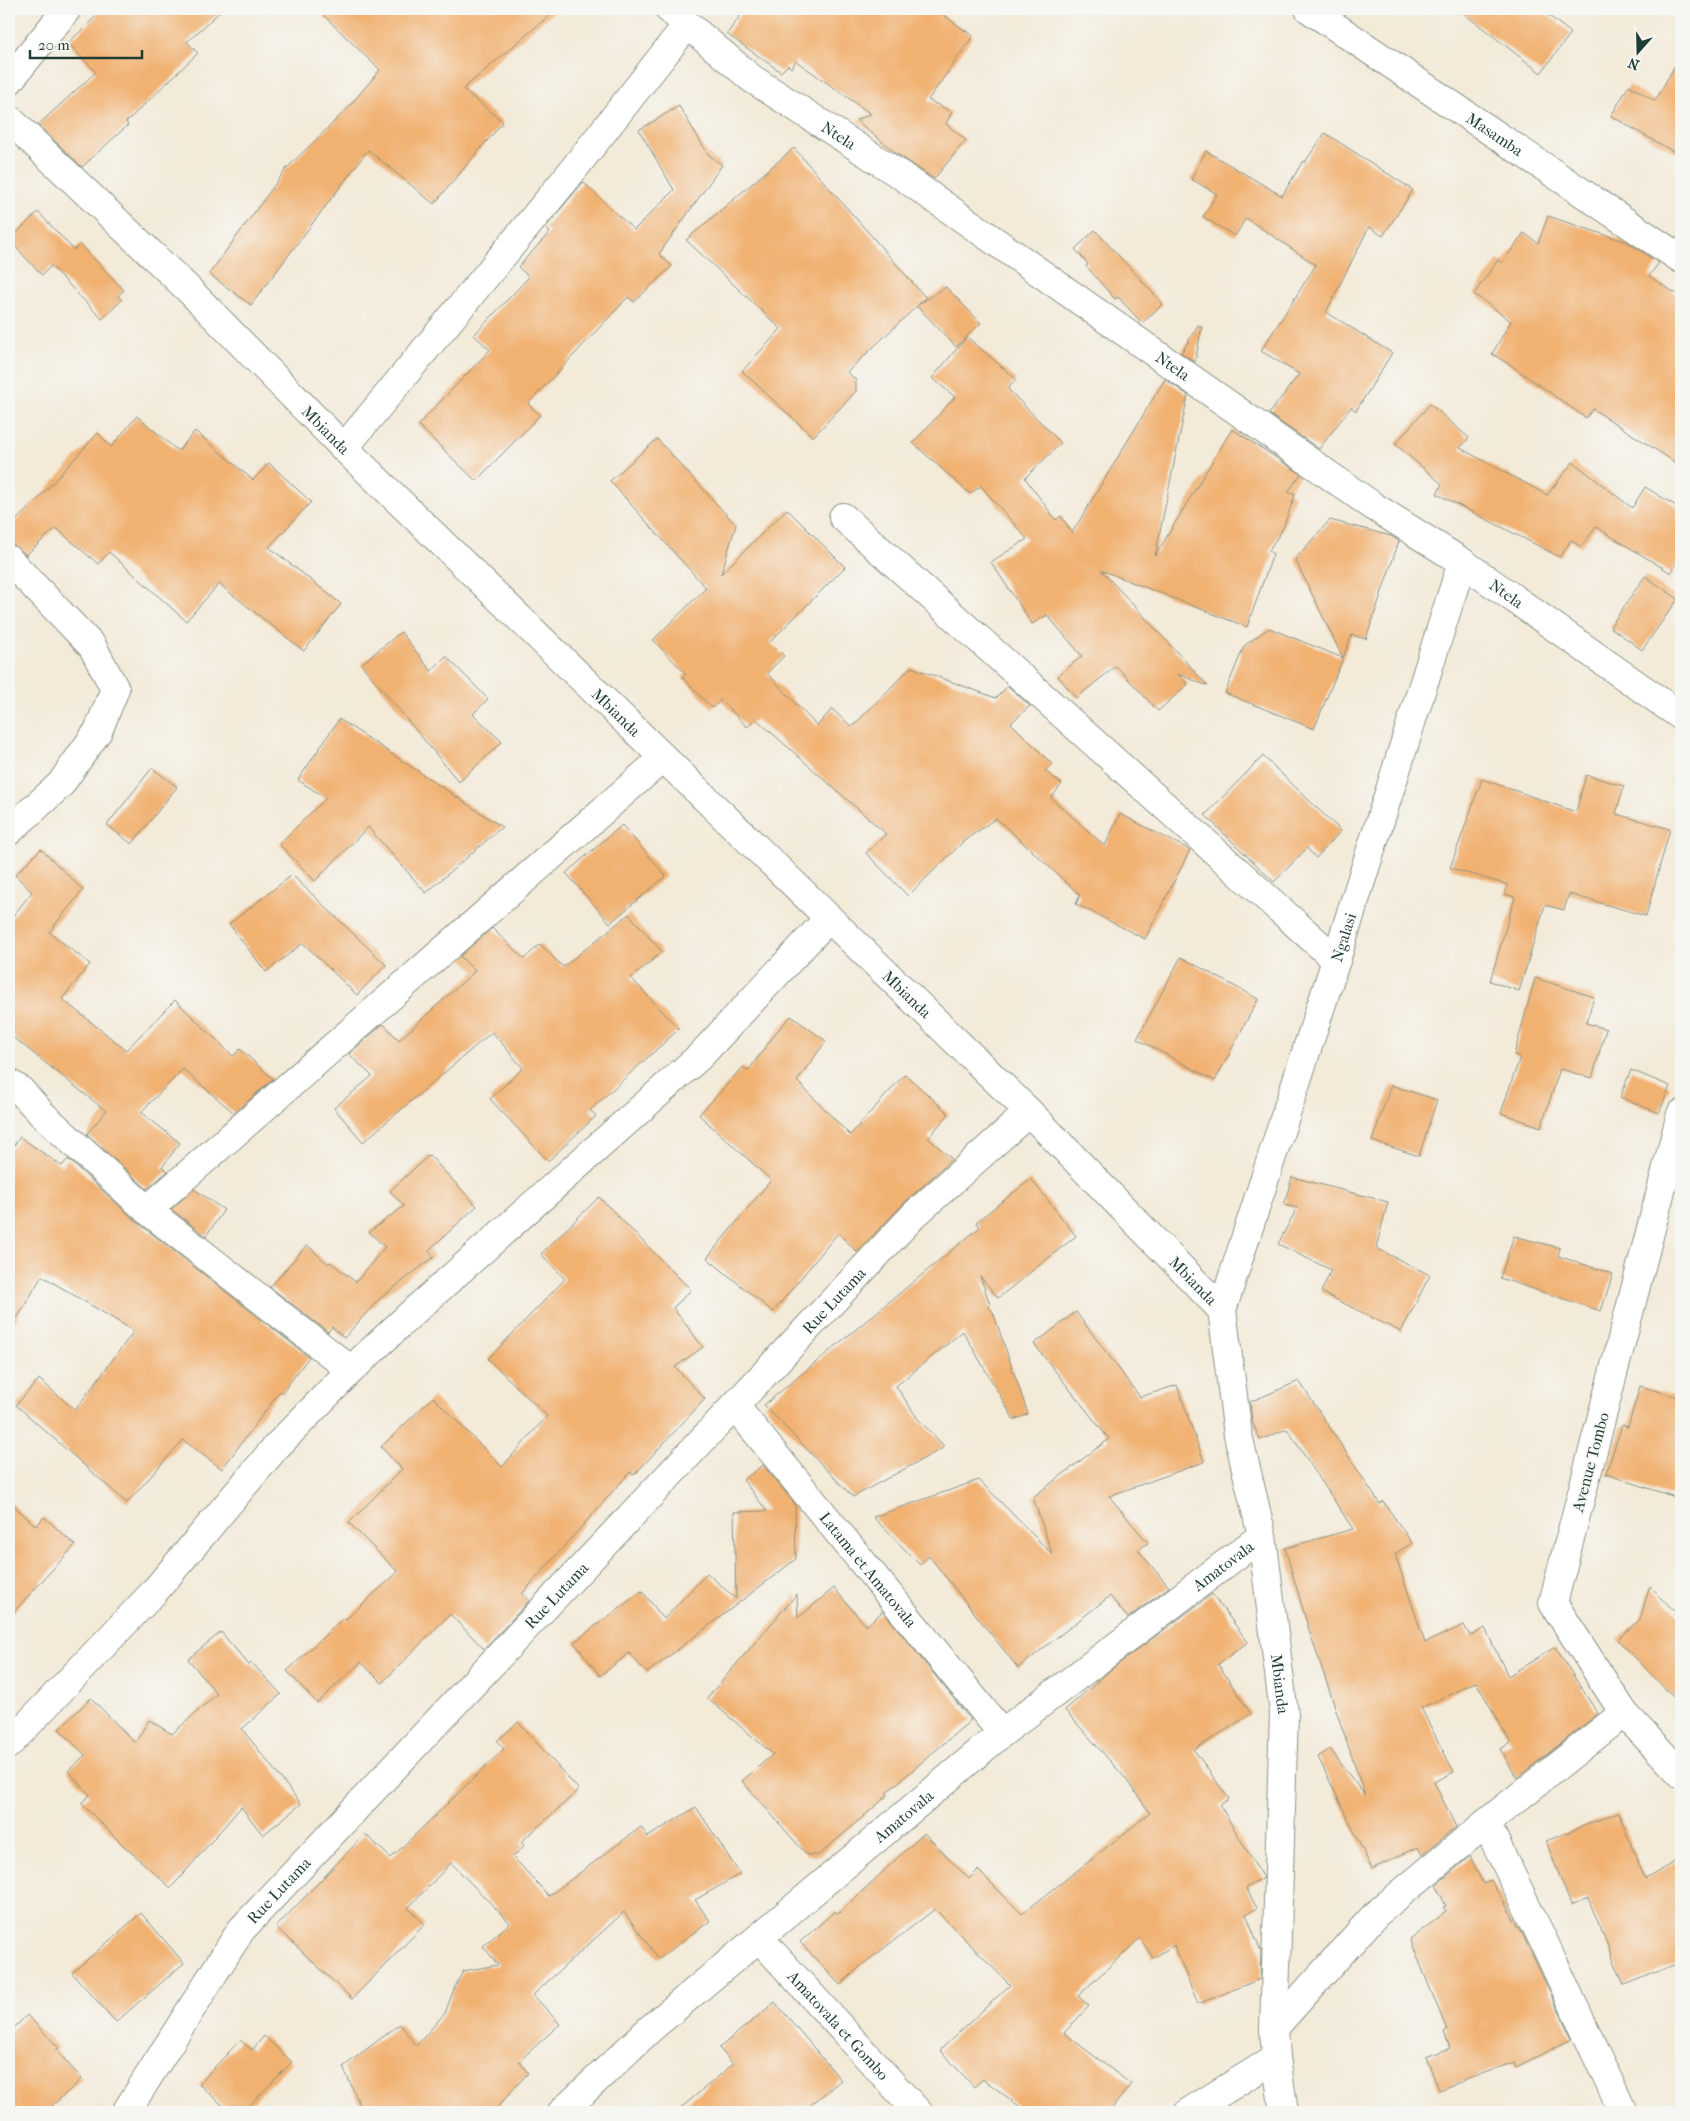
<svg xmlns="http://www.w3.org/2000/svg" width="1690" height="2121" font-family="'IM FELL French Canon',serif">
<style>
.building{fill:#f1b171}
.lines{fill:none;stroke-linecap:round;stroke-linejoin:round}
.minor-casing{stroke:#899486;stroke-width:30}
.minor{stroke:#fff;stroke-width:28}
.labels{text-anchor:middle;stroke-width:4;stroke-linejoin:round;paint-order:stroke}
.street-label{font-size:16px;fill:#1f3d34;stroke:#f6f6f2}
</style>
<rect width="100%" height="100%" fill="#f6f6f2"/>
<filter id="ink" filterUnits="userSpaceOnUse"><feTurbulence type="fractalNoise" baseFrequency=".02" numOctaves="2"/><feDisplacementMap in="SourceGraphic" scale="10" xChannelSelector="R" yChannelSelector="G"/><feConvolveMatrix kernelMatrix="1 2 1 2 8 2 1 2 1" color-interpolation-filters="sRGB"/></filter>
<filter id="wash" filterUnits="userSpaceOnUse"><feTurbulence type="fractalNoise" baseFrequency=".0096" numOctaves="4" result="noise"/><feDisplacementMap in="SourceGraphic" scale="20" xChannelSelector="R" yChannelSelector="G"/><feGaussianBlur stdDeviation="1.12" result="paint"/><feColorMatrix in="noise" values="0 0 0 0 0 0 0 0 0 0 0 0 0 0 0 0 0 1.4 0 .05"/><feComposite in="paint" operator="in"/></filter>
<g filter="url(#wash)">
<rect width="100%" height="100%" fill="#f3ead8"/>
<g id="blocks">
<!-- building -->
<g class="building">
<path d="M104,9H223L187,42L198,53L126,122L128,125L82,167L38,125L96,72L68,43Z"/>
<path d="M317,9H557L463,89L503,122L434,204L368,150L251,305L209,274L287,168L347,109L380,70Z"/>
<path d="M745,9H935L973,36L928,100L952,112L946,124L966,140L934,179L896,153L856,120L871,114L796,61L791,68L788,65L781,72L727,34Z"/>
<path d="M1458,9H1540L1571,33L1541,73Z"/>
<path d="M1681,55V156L1611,116L1629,85L1655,101Z"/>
<path d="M679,106L708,154L722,165L659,254L672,266L634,302L628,297L528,404L540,415L476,481L418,425L490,350L474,335L529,277L518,267L550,232L545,228L583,182L634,230L674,190L639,130Z"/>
<path d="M1325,133L1413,190L1383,236L1369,227L1326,312L1392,353L1356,411L1351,407L1319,449L1269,414L1299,374L1261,351L1316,265L1246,218L1235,236L1203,217L1217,194L1191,179L1206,151L1282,196L1303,161L1305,162Z"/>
<path d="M794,148L926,298L918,305L946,287L981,323L956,347L917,306L847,372L856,380V391L813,437L742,371L781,329L686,240Z"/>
<path d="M38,212L74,250L80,244L124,290L118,296L122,300L102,319L51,266L42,275L9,240Z"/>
<path d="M1548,216L1627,242L1659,263L1649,276L1681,297V466L1593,409L1586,418L1509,364L1492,354L1511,321L1474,294L1498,260L1502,263L1524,233L1538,243Z"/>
<path d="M1095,230L1163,304L1142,323L1118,297L1115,299L1086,266L1088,264L1075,249Z"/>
<path d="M1198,325L1202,327L1195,362L1181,353Z"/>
<path d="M967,337L1016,379L1008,389L1061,443L1025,478L1056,520L1061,516L1072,533L1165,379L1188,395L1155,556L1232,429L1301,474L1288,492L1295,495L1283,528L1269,551L1273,554L1247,627L1101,570L1208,686L1178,674L1188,684L1158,711L1116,666L1076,698L1058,676L1082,656L1047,615L1032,624L991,562L1027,539L981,486L970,494L913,443L955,397L932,378Z"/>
<path d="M1430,404L1469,438L1460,448L1547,495L1573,462L1632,508L1645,487L1681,509V557L1671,573L1596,527L1581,547L1571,540L1560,557L1437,494L1442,484L1395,444Z"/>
<path d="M137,416L178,451L195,431L253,480L269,463L311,502L269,547L341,604L304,651L219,584L186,621L109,552L98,564L56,528L26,555L14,545H9V527L37,500L98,433L111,447Z"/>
<path d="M657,439L736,525L721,574L787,509L845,567L770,642L784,656L767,673L817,726L832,709L852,727L911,667L996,698L1008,686L1030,706L1011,723L1052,764L1045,771L1062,784L1051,798L1105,846L1120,814L1190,850L1145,939L1076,904L1080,895L996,818L964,841L908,896L866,853L886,834L756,719L747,727L721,700L712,708L682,677L686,674L653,640L706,588L610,481Z"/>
<path d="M1330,520L1391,536L1399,541L1366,639L1352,635L1343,658L1295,559Z"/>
<path d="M1645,576L1678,599L1642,650L1610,627Z"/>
<path d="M1269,628L1343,658L1314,729L1225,693L1244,646Z"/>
<path d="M401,632L431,671L446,656L488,699L473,714L502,742L459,782L361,664Z"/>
<path d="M339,719L502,827L426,893L368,827L315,881L279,844L326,798L298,780Z"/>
<path d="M1263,756L1341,831L1316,858L1307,848L1274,882L1205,815Z"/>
<path d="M152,768L177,787L132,844L107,825Z"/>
<path d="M1586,775L1624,786L1616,814L1670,829L1646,916L1569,894L1564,910L1545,905L1519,991L1490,981L1515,897L1505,894L1508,885L1450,868L1482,779L1576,812Z"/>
<path d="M622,825L666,876L610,923L566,873Z"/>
<path d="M41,849L83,890L49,932L90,964L62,999L126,1050L175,1000L233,1056L240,1049L273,1079L234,1113L183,1069L141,1112L180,1143L162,1167L168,1171L147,1189L87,1134L106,1111L9,1034V921L32,892L15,875Z"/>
<path d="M292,875L386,965L357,995L303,943L266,972L229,924Z"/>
<path d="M629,914L662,952L631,978L679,1029L590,1110L596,1116L548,1161L490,1099L523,1068L492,1032L363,1142L334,1108L372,1076L349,1054L383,1024L399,1040L475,971L460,956L492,928L524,959L540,944L563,967Z"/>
<path d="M1181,957L1258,999L1215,1081L1137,1039Z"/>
<path d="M1535,978L1594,997L1586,1023L1606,1029L1592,1078L1560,1069L1541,1127L1501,1113L1520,1057L1514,1055Z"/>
<path d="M791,1016L826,1041L797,1081L850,1135L905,1074L949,1114L928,1138L952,1159L904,1203L857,1252L838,1233L773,1312L707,1258L771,1180L699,1115L743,1067L748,1071L778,1030Z"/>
<path d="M1631,1070L1670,1086L1659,1113L1620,1097Z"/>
<path d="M1391,1085L1437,1100L1419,1156L1372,1141Z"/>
<path d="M20,1137L62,1166L68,1159L137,1222L309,1357L282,1393L280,1391L222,1469L183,1440L127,1503L16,1405L39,1379L75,1410L134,1331L42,1276L9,1332V1152Z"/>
<path d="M429,1155L477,1206L429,1250L434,1257L379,1299L344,1338L332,1327L328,1332L270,1287L307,1245L328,1264L330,1262L356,1282L385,1247L369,1232L404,1206L390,1191Z"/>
<path d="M1292,1177L1388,1202L1376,1248L1430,1275L1401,1332L1321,1292L1331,1270L1278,1244L1297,1208L1284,1205Z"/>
<path d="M1031,1179L1076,1236L998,1298L980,1276L990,1304L988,1306L993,1312L1028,1414L1014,1420L963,1331L896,1386L918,1419L945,1447L853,1497L764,1405L980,1227L976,1222Z"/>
<path d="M194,1189L224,1210L206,1236L171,1209Z"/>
<path d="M599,1197L691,1290L673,1308L703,1347L675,1367L705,1399L634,1475L630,1472L522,1594L529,1601L484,1649L450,1614L382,1683L361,1662L317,1703L287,1671L343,1618L345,1620L398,1572L349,1523L402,1469L381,1447L433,1397L502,1467L547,1416L488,1359L565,1279L541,1254Z"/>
<path d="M1514,1236L1560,1248L1558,1256L1613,1274L1601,1311L1500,1278Z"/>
<path d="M1076,1312L1140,1397L1177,1385L1204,1462L1109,1496L1148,1543L1138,1550L1169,1587L1128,1618L1110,1596L1018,1668L929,1556L920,1565L873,1517L979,1480L1052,1554L1033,1497L1109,1439L1034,1344Z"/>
<path d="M1299,1381L1380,1504L1383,1501L1412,1543L1395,1554L1425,1643L1464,1625L1470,1636L1485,1628L1508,1676L1555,1647L1598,1714L1517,1778L1500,1749L1511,1743L1476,1682L1421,1708L1454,1772L1434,1782L1456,1827L1422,1855L1418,1847L1372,1869L1318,1757L1330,1749L1365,1796L1308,1627L1285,1548L1353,1529L1287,1429L1260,1440L1252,1421L1250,1402Z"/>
<path d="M1640,1386L1681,1398V1499L1606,1474L1622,1425L1628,1427Z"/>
<path d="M763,1465L795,1504L796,1559L647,1673L629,1653L600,1676L574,1642L642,1591L664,1619L707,1573L736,1599L734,1512L767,1511L743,1480Z"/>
<path d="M9,1501L36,1526L44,1517L75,1545L9,1617Z"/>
<path d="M1650,1586L1681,1618V1705L1618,1640L1640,1619Z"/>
<path d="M834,1588L866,1626L883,1611L971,1720L886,1793L888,1795L819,1855H807L742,1781L773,1754L707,1698L797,1594L798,1618Z"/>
<path d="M1212,1594L1248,1642L1218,1664L1251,1714L1194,1750L1229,1799L1220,1805L1263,1878L1246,1888L1257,1908L1246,1914L1261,1951L1260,1979L1198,2004L1174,1945L1153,1958L1140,1938L1078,1996L1089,2006L1064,2033L1131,2084L1109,2112H1027L983,2079L974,2087L940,2050L1010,1985L935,1909L862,1965L840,1985L800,1942L835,1911L838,1914L924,1833L969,1879L978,1870L1022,1914L1150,1813L1126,1779L1065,1710L1113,1668Z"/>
<path d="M221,1632L249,1665L252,1663L281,1694L242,1729L301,1804L263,1835L241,1807L171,1888L124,1846L81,1803L90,1795L68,1771L85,1755L59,1729L91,1698L135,1743L149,1720L172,1734L217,1694L188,1659Z"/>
<path d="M518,1722L579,1790L521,1842L524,1846L513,1857L549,1896L641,1827L648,1837L696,1807L740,1874L695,1900L710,1921L659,1959L624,1912L533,1995L560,2024L519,2061L528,2073L493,2112H363L343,2067L400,2024L416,2046L445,2013L454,1989L463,1971L498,1965L483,1946L510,1923L451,1863L408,1908L425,1924L352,1999L276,1927L365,1834L391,1858L504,1749L497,1741Z"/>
<path d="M1618,1812L1645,1879L1681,1859V1962L1624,1985L1588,1898L1571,1905L1546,1841Z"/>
<path d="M1470,1856L1483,1884L1491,1880L1521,1931L1572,2039L1516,2067L1514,2062L1439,2090L1426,2057L1450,2048L1444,2032L1447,2030L1410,1939L1446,1912L1443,1907L1446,1906L1436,1885Z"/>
<path d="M141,1913L184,1963L116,2022L72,1973Z"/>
<path d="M775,2002L841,2080L802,2112H676L733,2064L719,2048Z"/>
<path d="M27,2015L59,2048L56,2050L82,2079L45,2112H9V2033Z"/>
<path d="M264,2036L292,2062L243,2112H230L199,2084L240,2040L252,2050Z"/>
</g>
</g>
</g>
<g filter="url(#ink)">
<use href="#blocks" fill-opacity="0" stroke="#899486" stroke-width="1"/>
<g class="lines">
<defs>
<g id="minor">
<path id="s1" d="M669,9L751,78L902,176L1373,506L1462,562L1681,716"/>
<path id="s2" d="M1309,9L1681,259"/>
<path d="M9,81L67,9"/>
<path id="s3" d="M9,119L187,288L344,448L1029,1112L1222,1310L1238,1435L1262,1536L1284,1714L1274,2028L1276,2058L1284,2112"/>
<path d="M344,448L565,180L687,25"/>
<path d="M843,517L1336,960"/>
<path d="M9,560L92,646L115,689L98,731L60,785L9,831"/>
<path d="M9,1083L20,1090L42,1114L147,1210L351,1370"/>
<path d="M1681,1114L1553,1603L1624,1713L1681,1774"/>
<path d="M147,1210L663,758"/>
<path id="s4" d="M1222,1310L1336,960L1462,562"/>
<path id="s5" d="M735,1406L1002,1733"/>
<path d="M9,1744L154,1592L275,1448L351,1370L413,1312L700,1056L829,918"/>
<path d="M1486,1823L1543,1940L1623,2112"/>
<path id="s6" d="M759,1938L918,2112"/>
<path d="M1274,2028L1376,1914L1486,1823L1624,1713"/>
<path id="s7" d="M126,2112L241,1930L914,1215L1029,1112"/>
<path id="s8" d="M562,2112L650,2029L1002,1733L1262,1536"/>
<path d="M1189,2112L1276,2058"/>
</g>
</defs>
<!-- minor casing -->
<use href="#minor" class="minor-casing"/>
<!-- minor -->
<use href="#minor" class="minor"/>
</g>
</g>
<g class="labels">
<!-- street labels -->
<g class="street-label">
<text dy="6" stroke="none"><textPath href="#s2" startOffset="224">Masamba</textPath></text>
<text dy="6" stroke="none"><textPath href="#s1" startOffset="212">Ntela</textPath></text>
<text dy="6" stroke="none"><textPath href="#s1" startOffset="618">Ntela</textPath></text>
<text dy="6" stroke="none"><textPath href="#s3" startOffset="444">Mbianda</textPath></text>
<text dy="6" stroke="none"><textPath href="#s1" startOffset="1022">Ntela</textPath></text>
<text dy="6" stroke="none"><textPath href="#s3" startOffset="849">Mbianda</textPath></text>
<text dy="6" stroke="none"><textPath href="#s4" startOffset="392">Ngalasi</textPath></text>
<text dy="6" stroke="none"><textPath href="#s3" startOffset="1254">Mbianda</textPath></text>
<text dy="6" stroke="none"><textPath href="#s3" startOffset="1659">Mbianda</textPath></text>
<text dy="6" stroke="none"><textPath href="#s7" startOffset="1080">Rue Lutama</textPath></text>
<text transform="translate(1590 1462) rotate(-75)" y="6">Avenue Tombo</text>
<text dy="6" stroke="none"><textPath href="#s8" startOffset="858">Amatovala</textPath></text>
<text dy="6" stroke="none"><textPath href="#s5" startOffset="211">Latama et Amatovala</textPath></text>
<text dy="6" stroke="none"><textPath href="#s7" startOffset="675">Rue Lutama</textPath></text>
<text dy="6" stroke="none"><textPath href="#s3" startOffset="2079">Mbianda</textPath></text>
<text dy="6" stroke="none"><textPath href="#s8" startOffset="452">Amatovala</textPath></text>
<text dy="6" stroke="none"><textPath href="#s7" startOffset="270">Rue Lutama</textPath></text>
<text dy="6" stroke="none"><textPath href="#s6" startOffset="118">Amatovala et Gombo</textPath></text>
</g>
</g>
<!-- margin -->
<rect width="1690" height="2121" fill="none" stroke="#f6f6f2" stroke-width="30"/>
<!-- north arrow -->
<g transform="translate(1638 52) rotate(200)" stroke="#f6f6f2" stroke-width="4" paint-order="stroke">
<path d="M0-4L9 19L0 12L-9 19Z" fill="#1f3d34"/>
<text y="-8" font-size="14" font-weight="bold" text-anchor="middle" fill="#1f3d34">N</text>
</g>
<!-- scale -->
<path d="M30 50v8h112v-8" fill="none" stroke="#1f3d34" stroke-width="2.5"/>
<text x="38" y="50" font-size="15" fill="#1f3d34" stroke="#f6f6f2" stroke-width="4" paint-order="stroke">20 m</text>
</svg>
